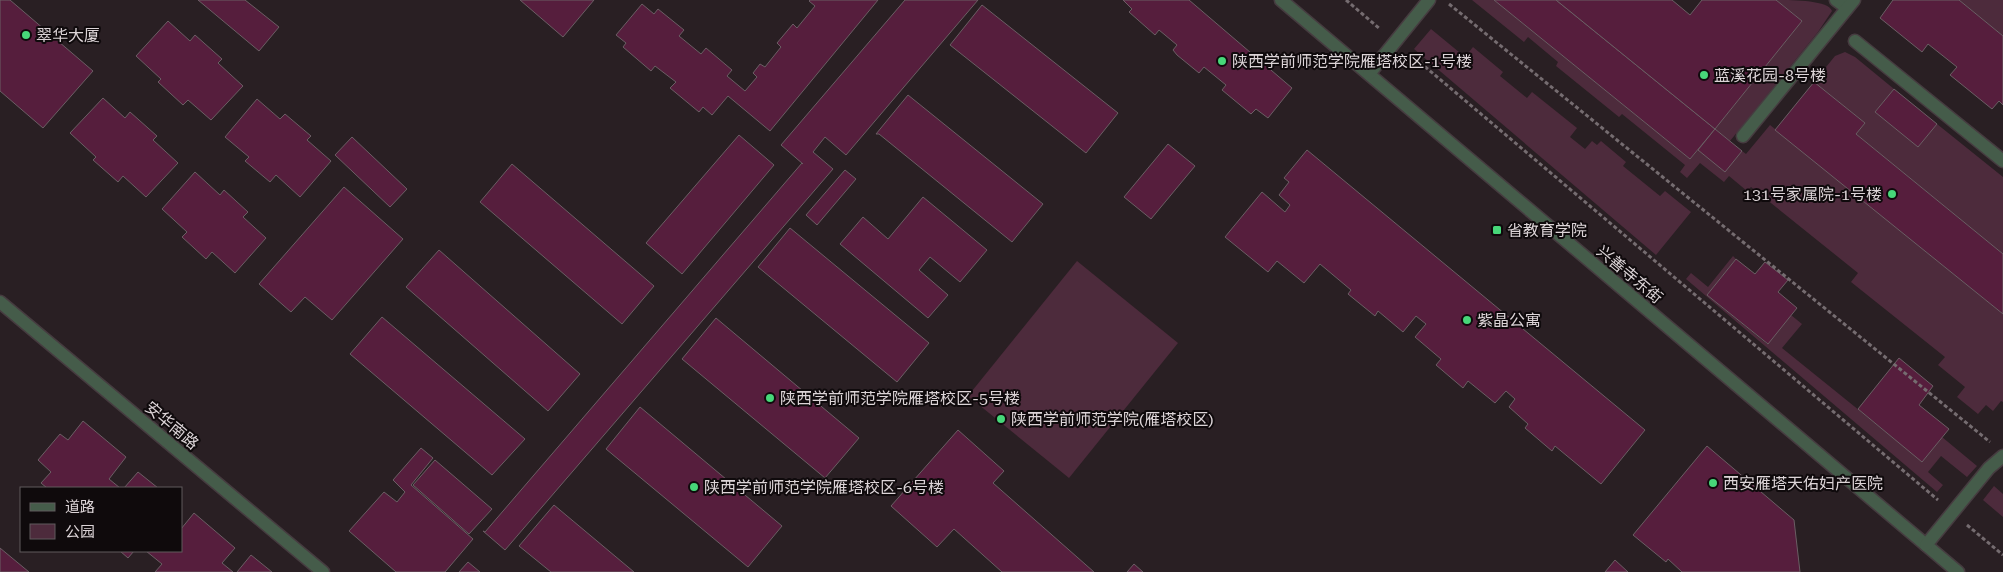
<svg xmlns="http://www.w3.org/2000/svg" width="2003" height="572" font-family="'Roboto Serif','Noto Sans SC',serif">
<style>
.green{fill:#4d2b3c}
.building{fill:#561e3d;stroke:#6b5e64}
.lines{fill:none;stroke-linecap:round;stroke-linejoin:round}
.minor-casing{stroke:#463c40;stroke-width:15}
.path{stroke:#756c70;stroke-width:3;stroke-dasharray:4 2.5;stroke-linecap:butt}
.minor{stroke:#455c4a;stroke-width:12}
.poi-dot{fill:#47d779;stroke:#0f0a0c;stroke-width:2}
.labels{text-anchor:middle;stroke-width:4;stroke-linejoin:round;paint-order:stroke}
.poi-label{font-size:16px;fill:#dcd4d7;stroke:#0f0a0c;text-anchor:start}
.street-label{font-size:16px;fill:#dcd4d7;stroke:#0f0a0c}
</style>
<rect width="100%" height="100%" fill="#291f23"/>
<!-- green -->
<g class="green">
<path d="M1472,0H1494L1690,159L1698,150L1725,171L1742,151L1746,154L1770,125L2003,314V402L2001,401L1993,411L1986,405L1978,414L1957,397L1965,387L1938,365L1945,357L1851,282L1858,273L1751,187L1747,191L1729,176L1724,182L1700,163L1687,178L1680,172L1685,165L1622,114L1619,117L1556,66L1558,62L1528,37L1524,42Z"/>
<path d="M1776,0C1791,0 1829,0 1832,11L1818,32L1730,141L1715,129L1802,21Z"/>
<path d="M1959,0H2003V36Z"/>
<path d="M1431,29L1465,57L1473,47L1503,72L1500,76L1527,98L1532,92L1577,128L1570,137L1585,149L1592,141L1597,145L1601,141L1626,162L1623,166L1660,196L1665,191L1691,212L1656,255L1414,49Z"/>
<path d="M1845,52L1855,57L1894,89L1875,112L1918,146L1937,124L2003,177V254L1856,134L1865,123L1814,82L1835,56Z"/>
<path d="M1733,256L1736,259L1707,295L1767,344L1791,315L1802,324L1782,348L1922,461L1942,437L1977,466L1967,477L1941,456L1928,472L1943,485L1937,492L1686,279L1691,273L1708,287Z"/>
<path d="M1077,261L1178,343L1069,478L968,396Z"/>
<path d="M1994,486L2003,494V517L1983,500Z"/>
</g>
<!-- building -->
<g class="building">
<path d="M0,0H10L93,71L43,128L0,91Z"/>
<path d="M198,0H245L279,27L259,51Z"/>
<path d="M520,0H594L563,37Z"/>
<path d="M810,0H878L770,131L728,96L712,115L703,107L699,112L670,88L676,82L655,66L651,71L623,47L626,43L616,35L642,4L654,14L658,9L684,30L679,36L701,54L706,48L732,70L727,76L745,91L757,77L753,73L760,64L765,67L781,47L777,43L793,24L797,28L815,6L809,1Z"/>
<path d="M905,0H978L846,155L825,137L813,152L833,169L505,550L483,531L485,532L802,163L803,164L781,145Z"/>
<path d="M1123,0H1189L1292,88L1268,118L1256,109L1251,114L1222,90L1226,85L1204,67L1199,73L1177,55L1173,50L1177,45L1159,30L1155,35L1129,12L1132,9Z"/>
<path d="M1494,0H1556L1715,129L1690,159Z"/>
<path d="M1556,0H1672L1690,15L1702,0H1776L1802,21L1715,129Z"/>
<path d="M1893,0H1959L2003,36V105L1999,101L1992,109L1950,75L1957,67L1928,44L1922,52L1880,18Z"/>
<path d="M982,5L1118,113L1086,153L950,45Z"/>
<path d="M168,21L190,41L195,35L222,59L218,63L243,86L211,120L188,100L183,105L158,82L161,79L136,56Z"/>
<path d="M1814,82L1865,123L1856,134L2003,254V314L1775,130Z"/>
<path d="M1894,89L1937,124L1918,147L1875,112Z"/>
<path d="M908,95L1043,204L1012,242L879,134H876Z"/>
<path d="M103,98L125,118L130,112L157,136L153,140L178,163L146,197L123,176L118,182L93,160L96,157L70,133Z"/>
<path d="M257,99L280,119L285,114L311,136L307,140L331,161L300,197L276,175L270,182L245,161L249,157L225,137Z"/>
<path d="M1715,129L1742,151L1725,172L1698,150Z"/>
<path d="M739,135L774,165L682,274L646,243Z"/>
<path d="M352,137L407,189L390,207L335,155Z"/>
<path d="M1168,144L1195,166L1151,219L1124,197Z"/>
<path d="M1307,150L1645,430L1601,484L1555,446L1552,451L1525,428L1528,424L1509,407L1515,399L1506,391L1495,403L1468,381L1463,388L1436,365L1441,359L1415,337L1426,324L1416,316L1403,332L1378,311L1375,316L1348,294L1351,290L1320,264L1304,283L1277,261L1268,272L1225,237L1262,192L1285,212L1290,205L1279,195L1289,182L1284,178Z"/>
<path d="M512,164L654,286L622,324L480,202Z"/>
<path d="M845,170L856,179L817,225L806,215Z"/>
<path d="M195,172L220,195L224,190L248,212L243,217L266,238L235,273L212,252L206,259L182,237L187,232L162,209Z"/>
<path d="M344,187L403,239L332,320L305,297L291,312L259,284Z"/>
<path d="M923,197L987,250L960,282L930,257L919,270L948,295L928,318L840,244L863,217L888,239Z"/>
<path d="M790,228L929,343L897,382L758,267Z"/>
<path d="M439,250L580,374L548,411L406,287Z"/>
<path d="M1736,259L1755,274L1765,262L1788,280L1778,292L1797,308L1768,344L1707,295Z"/>
<path d="M382,317L525,439L492,475L350,354Z"/>
<path d="M716,318L859,438L825,478L682,359Z"/>
<path d="M1899,358L1933,386L1919,405L1949,429L1922,462L1858,409Z"/>
<path d="M640,407L782,526L748,567L606,449Z"/>
<path d="M83,421L126,457L109,479L120,488H47L41,483L51,472L38,460L60,434L68,440Z"/>
<path d="M958,430L1004,471L993,483L1094,572H1002L954,529L937,547L891,506Z"/>
<path d="M1707,446L1794,520L1800,572H1682L1668,559L1666,562L1633,535Z"/>
<path d="M421,448L433,458L411,485L473,539L445,572H396L349,531L384,492L397,502L405,492L393,480Z"/>
<path d="M435,460L492,509L469,534L413,485Z"/>
<path d="M138,472L158,488H124Z"/>
<path d="M554,505L634,572H551L519,546Z"/>
<path d="M194,513L235,548L222,563L233,572H155L162,564L146,551H181V529Z"/>
<path d="M0,548L29,572H0Z"/>
<path d="M120,551H134L128,558Z"/>
<path d="M251,555L272,572H237Z"/>
<path d="M1615,560L1628,572H1605Z"/>
<path d="M468,562L480,572H459Z"/>
<path d="M1134,564L1143,572H1127Z"/>
</g>
<g class="lines">
<defs>
<g id="minor">
<path d="M1281,0L1958,572"/>
<path d="M1836,0L1847,8"/>
<path d="M1855,41L2003,161"/>
<path d="M1369,74L1429,0"/>
<path d="M1743,136L1854,0"/>
<path d="M0,302L323,572"/>
<path d="M1926,545L1989,468L2003,456"/>
</g>
</defs>
<!-- minor casing -->
<use href="#minor" class="minor-casing"/>
<!-- path -->
<g class="path">
<path d="M1346,0L1380,29"/>
<path d="M1449,4L1990,442"/>
<path d="M1410,54L1938,500"/>
<path d="M1967,525L2003,555"/>
</g>
<!-- minor -->
<use href="#minor" class="minor"/>
</g>
<!-- markers -->
<g class="poi-dot">
<circle cx="26" cy="35" r="5"/>
<circle cx="1222" cy="61" r="5"/>
<circle cx="1704" cy="75" r="5"/>
<circle cx="1892" cy="194" r="5"/>
<rect x="1492" y="225" width="10" height="10" rx="2.5"/>
<circle cx="1467" cy="320" r="5"/>
<circle cx="770" cy="398" r="5"/>
<circle cx="1001" cy="419" r="5"/>
<circle cx="1713" cy="483" r="5"/>
<circle cx="694" cy="487" r="5"/>
</g>
<g class="labels">
<!-- poi labels -->
<g class="poi-label">
<text x="36" y="41">翠华大厦</text>
<text x="1232" y="67">陕西学前师范学院雁塔校区-1号楼</text>
<text x="1714" y="81">蓝溪花园-8号楼</text>
<text x="1882" y="200" text-anchor="end">131号家属院-1号楼</text>
<text x="1507" y="236">省教育学院</text>
<text x="1477" y="326">紫晶公寓</text>
<text x="780" y="404">陕西学前师范学院雁塔校区-5号楼</text>
<text x="1011" y="425">陕西学前师范学院(雁塔校区)</text>
<text x="1723" y="489">西安雁塔天佑妇产医院</text>
<text x="704" y="493">陕西学前师范学院雁塔校区-6号楼</text>
</g>
<!-- street labels -->
<g class="street-label">
<text transform="translate(1630 274) rotate(40)" y="6">兴善寺东街</text>
<text transform="translate(172 425) rotate(40)" y="6">安华南路</text>
</g>
</g>
<!-- legend -->
<rect x="20" y="487" width="162" height="65" fill="#0f0a0c" stroke="#615b5d"/>
<rect x="30" y="503" width="25" height="8" fill="#455c4a" stroke="#615b5d"/>
<text x="65" y="512" font-size="15" fill="#dcd4d7">道路</text>
<rect x="30" y="524" width="25" height="15" fill="#4d2b3c" stroke="#615b5d"/>
<text x="65" y="537" font-size="15" fill="#dcd4d7">公园</text>
</svg>
